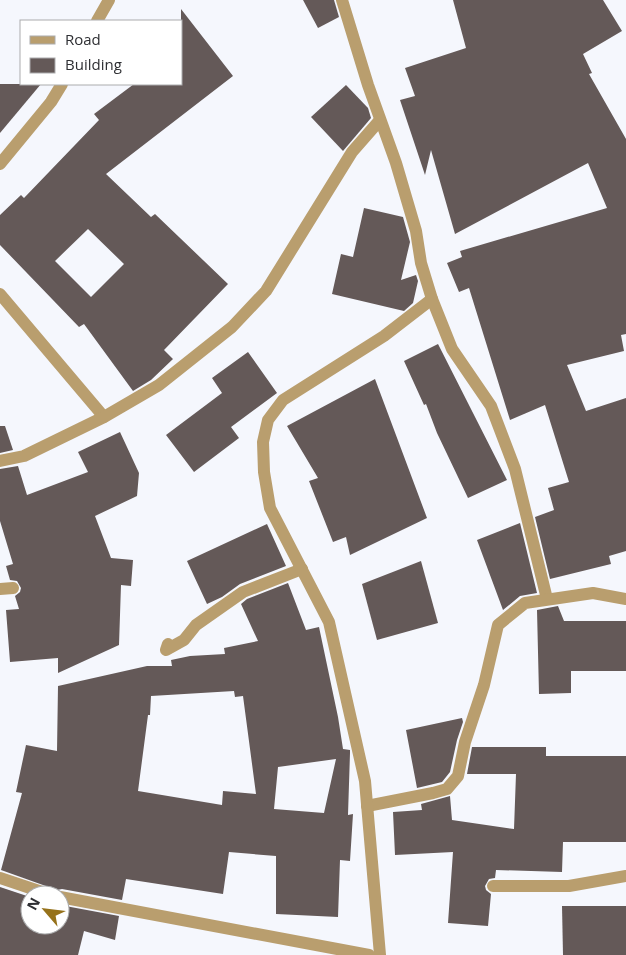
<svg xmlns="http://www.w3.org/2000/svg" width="626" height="955" font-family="'Open Sans',sans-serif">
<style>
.building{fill:#645958;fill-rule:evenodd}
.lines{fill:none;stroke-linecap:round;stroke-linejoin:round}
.street{stroke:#b99e6e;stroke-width:12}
</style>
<rect width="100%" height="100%" fill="#f5f7fd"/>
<!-- building -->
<g class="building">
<path d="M303,0H334L339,17L318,28Z"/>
<path d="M453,0H603L622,31L583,54L592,73L589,74L626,139V334L621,335L624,351L567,365L586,411L626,398V551L609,556L611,564L550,579L535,517L554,510L548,488L569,482L545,405L510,420L469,288L459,292L447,263L462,257L460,251L607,208L588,163L455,234L431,150L425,175L400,100L415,96L405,68L466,48Z"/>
<path d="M181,9L233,76L106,174L151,217L155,214L228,284L164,350L173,359L151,380L133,391L84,324L79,327L0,245V215L21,195L24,198L99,120L94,114L134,84H181ZM88,229L124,264L91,297L55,261Z"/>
<path d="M0,84H41L0,133Z"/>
<path d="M346,85L368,108L371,118L343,151L311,117Z"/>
<path d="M364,208L403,217L410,242L401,280L416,275L418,281L413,303L404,311L332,294L341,254L353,257Z"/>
<path d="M438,344L507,480L468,498L437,433L426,404L424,405L404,361Z"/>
<path d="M248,352L277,393L231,427L239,438L194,472L166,435L222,393L212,378Z"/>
<path d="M375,379L427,518L350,555L346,537L333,542L309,481L318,478L287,426Z"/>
<path d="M0,426H5L13,450L0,453Z"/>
<path d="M120,432L139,473L137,496L95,516L111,558L133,560L131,586L121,585L119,645L58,673V658L10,662L6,610L19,609L15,596L20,592L21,588L17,581L10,580L6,566L13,564L0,521V469L18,466L27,495L88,472L78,452Z"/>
<path d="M520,523L537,593L520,596L503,610L477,540Z"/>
<path d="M267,524L286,566L240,584L222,597L207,604L187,561Z"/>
<path d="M421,561L438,623L377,640L362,584Z"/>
<path d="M288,583L306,630L319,627L338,717L343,749L350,750V753L348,815L353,814L350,861L340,860L338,917L276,914V856L229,852L223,894L126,879L122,900L62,889L57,890L1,870L22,793L16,792L26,745L57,751L58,686L147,666H172L171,660L190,656L225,654L224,648L258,641L241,604L247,599ZM234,691L235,697L243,696L256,794L223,791L222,805L138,791L148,715H150L151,696ZM336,759L324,813L274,809L278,767Z"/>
<path d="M558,606L564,621H626V671H571V693L539,694L537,610Z"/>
<path d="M462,718L463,722L457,740L450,772L442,782L417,788L406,730Z"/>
<path d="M472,747H546V756H626V842H563L562,872L496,870L495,878L489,879L485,886L486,890L491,894L488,926L448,923L453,852L395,855L393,812L422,810L421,804L450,796L452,820L514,829L516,774H467Z"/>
<path d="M0,887L30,897V925H60V905L119,916L115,940L84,931L78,955H0Z"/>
<path d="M562,906H626V955H563Z"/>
</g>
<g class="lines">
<!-- street -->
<g class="street">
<path d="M342,0L368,85L396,163L416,231L421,263L432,299L452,349L491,406L515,469L547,599"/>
<path d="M97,21L109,0"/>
<path d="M0,164L51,102L62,84"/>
<path d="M0,294L104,417"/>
<path d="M0,461L24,456L104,417L159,385L232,327L266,291L352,152L380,120"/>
<path d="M0,589L13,588"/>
<path d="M168,644L166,650L184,640L196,625L243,592L302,569"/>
<path d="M367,806L433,793L447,789L458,776L465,742L484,685L498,625L525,603L593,593L626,599"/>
<path d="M0,878L51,895"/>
<path d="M493,886H569L626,876"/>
<path d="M60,897L369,955"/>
<path d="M380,955L365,781L329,622L270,508L264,472L263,442L268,420L283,400L384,336L432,299"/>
</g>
</g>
<!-- legend -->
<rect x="20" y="20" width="162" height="65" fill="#ffffff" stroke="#abacad"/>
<rect x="30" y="36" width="25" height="8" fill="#b99e6e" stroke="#abacad"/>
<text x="65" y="45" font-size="15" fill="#2e2f33">Road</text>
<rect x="30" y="58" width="25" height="15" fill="#645958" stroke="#abacad"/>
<text x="65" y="70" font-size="15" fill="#2e2f33">Building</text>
<!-- north arrow -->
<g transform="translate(45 910) rotate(298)"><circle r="24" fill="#ffffff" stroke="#abacad"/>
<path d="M0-4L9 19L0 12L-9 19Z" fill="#96721b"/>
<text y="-8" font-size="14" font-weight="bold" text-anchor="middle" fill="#2e2f33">N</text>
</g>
</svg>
